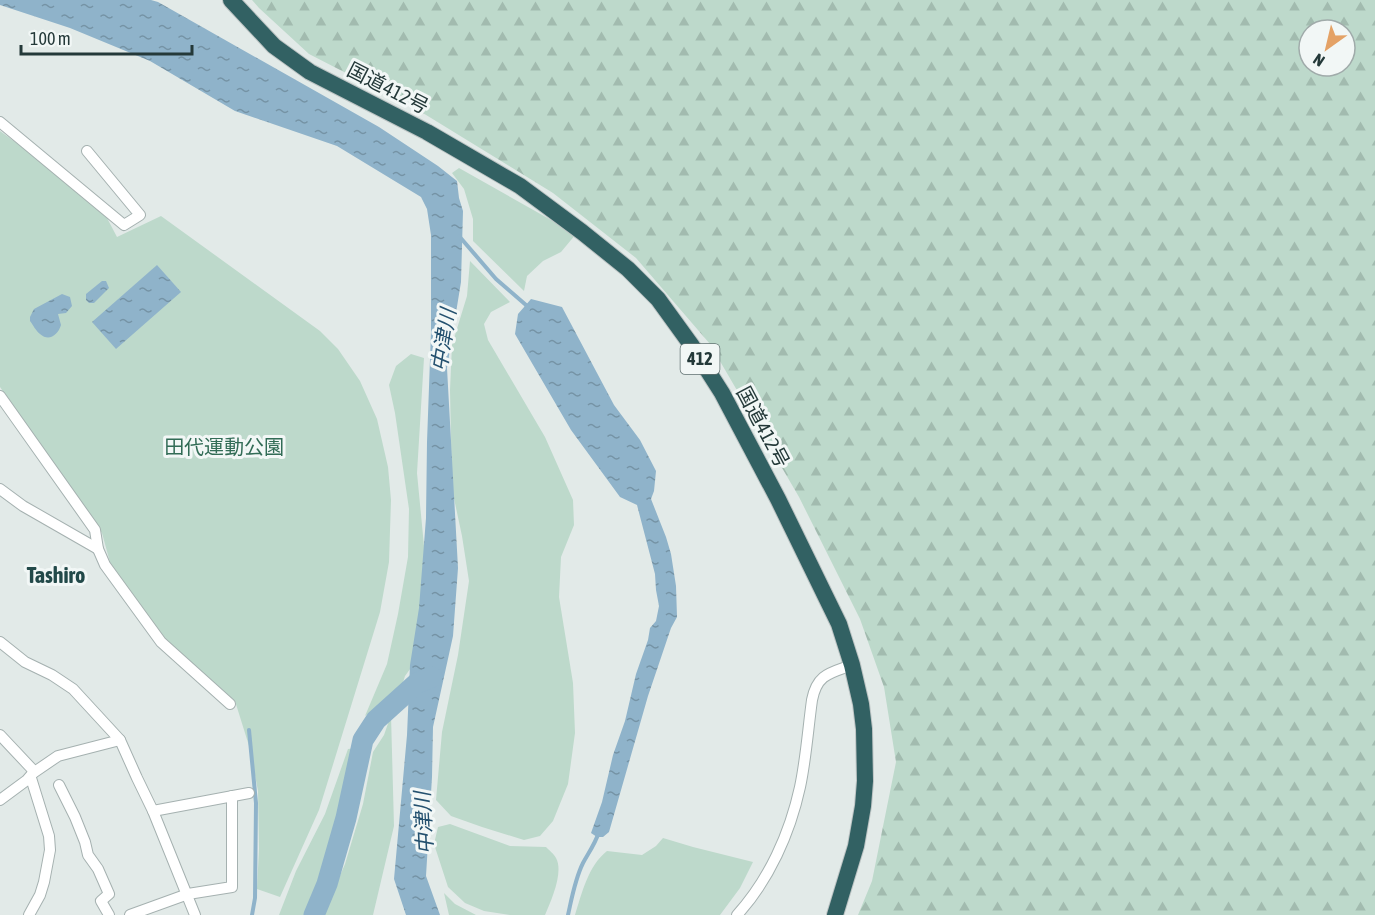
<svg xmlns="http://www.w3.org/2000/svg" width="1375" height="915" font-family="'Asap Condensed','Noto Sans JP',sans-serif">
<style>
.green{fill:#bdd9cb}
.forest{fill:url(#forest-firs);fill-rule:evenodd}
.water{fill:url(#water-ripples)}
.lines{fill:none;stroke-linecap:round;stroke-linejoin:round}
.stream{stroke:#8fb3ca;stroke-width:4}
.river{stroke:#8fb3ca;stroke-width:21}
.minor-casing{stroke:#a5b1b0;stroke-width:12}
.highway-casing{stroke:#bdc4c4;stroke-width:18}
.minor{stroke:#fff;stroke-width:10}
.highway{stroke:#326163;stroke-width:16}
.labels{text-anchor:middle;stroke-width:6;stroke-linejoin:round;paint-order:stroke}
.shield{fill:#f2f7f6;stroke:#627272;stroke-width:1.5}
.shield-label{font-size:18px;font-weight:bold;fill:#243939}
.street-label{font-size:20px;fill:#243939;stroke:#f2f7f6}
.park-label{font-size:20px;fill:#326c56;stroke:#f2f7f6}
.water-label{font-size:21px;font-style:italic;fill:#24516f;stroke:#f2f7f6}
.quarter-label{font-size:22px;font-weight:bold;fill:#224949;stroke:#f2f7f6}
</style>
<defs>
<pattern id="forest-firs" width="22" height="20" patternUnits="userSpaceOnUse" patternTransform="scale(1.5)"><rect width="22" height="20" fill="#bdd9cb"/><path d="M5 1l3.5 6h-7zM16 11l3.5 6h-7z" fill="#a2bbaf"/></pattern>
<pattern id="water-ripples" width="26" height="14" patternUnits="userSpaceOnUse" patternTransform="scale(1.5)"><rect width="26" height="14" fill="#8fb3ca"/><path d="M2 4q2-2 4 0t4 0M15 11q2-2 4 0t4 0" fill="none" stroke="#7593a5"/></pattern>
</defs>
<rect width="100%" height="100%" fill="#e2eae8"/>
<!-- green -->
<g class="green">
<path d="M0,131L48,166L107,218L117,237L161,216L320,331L338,349L360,381L377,419L388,467L391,500L389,562L380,612L319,810L280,897L257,889L259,849L258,791L250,749L235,701L164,638L111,566L102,533L0,387Z"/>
<path d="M459,168L576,234L561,252L543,261L527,276L524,291L473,241V219L464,189L452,173Z"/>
<path d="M470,261L510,302L491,312L484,324L488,340L545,437L573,500L574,525L561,557L559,597L573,683L575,733L568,784L553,821L540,836L524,840L482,827L451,816L436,800L442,732L458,655L469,581L462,536L452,489L450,390L452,345L467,296Z"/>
<path d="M411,354L424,358L417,473L427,577L418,658L405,676L400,692L391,696L365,716L387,664L398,614L408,557L409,509L395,413L389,385L396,366Z"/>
<path d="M391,715L394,826L373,915H323L345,864L363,804L373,752L384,735Z"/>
<path d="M356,748L350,787L341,819L307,915H279L296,871L325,814L348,749Z"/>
<path d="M450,824L510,846L546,847C549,850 554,854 556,858C564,872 551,901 545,915H510L484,911L465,903L448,887L434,844L438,827Z"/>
<path d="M663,838L693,847L753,862L740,888L720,915H575C582,893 588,866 607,851L642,855L656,846Z"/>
<path d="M444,893L455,904L476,915H449Z"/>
</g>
<!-- forest -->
<path class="forest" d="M252,0H1375V915H858L872,881L896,762L884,687L860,619L799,497L710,344L636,258L553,193L418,110L309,54L259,8ZM1309,30H1345V66H1309Z"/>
<!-- water -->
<g class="water">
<path d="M0,0H151L158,2L379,127L438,166L457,181L459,198L463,211L461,282L447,368L458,568L453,636L433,727L432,777L426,876L440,915H406L394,879L407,735L410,665L419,608L426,518L427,442L431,332V235L427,209L421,197L337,146L235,111L150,61L70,28L0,5Z"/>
<path d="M157,265L181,292L116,349L92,322Z"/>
<path d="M102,281H106L109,288L94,303H89L86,300V294Z"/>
<path d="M62,294L70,297L72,306L66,313L58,314L61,325C58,335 49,342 40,334C36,331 33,325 30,321V317L34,309Z"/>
<path d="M531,299L562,307L614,405L640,440L656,471L654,491L651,499L666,537L671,554L676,586L677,617L671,628L648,696L609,832L603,837H597L591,833L602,802L613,755L625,721L636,674L648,640L650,628L656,621L659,606L656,590L655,574L637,505L620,497L571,430L515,334L518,314Z"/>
</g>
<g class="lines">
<!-- stream -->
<g class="stream">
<path d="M459,236L496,279L526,305L528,309"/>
<path d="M249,730L256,803L255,898L252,915"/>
<path d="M568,915C572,897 575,879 583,863C589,852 595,844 599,832"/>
</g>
<!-- river -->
<path class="river" d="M314,915L327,884L346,818L363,740L376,720L417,683L432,677"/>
<defs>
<g id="minor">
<path d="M0,122L124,225L140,215L87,151"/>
<path d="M0,396L95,530L98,549L105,565L161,642L230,704"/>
<path d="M0,489L23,506L98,549"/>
<path d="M0,642L25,662L52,675L73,689L120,740L137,778L153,811L195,915"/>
<path d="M0,735L32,769L33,773"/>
<path d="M59,785L75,817L85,842L88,855L98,869L109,894L101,901L109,915"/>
<path d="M0,800L27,780L33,773L58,756L120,740"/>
<path d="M153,811L249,793"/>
<path d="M29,915L40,895L44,882L50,850L49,836L31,778"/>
<path d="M130,915L188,894L232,887V796"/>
<path d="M737,915C769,880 790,833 800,787C806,759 808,729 812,700C817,674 830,673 852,665"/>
</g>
<path id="highway" d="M231,0L274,46L310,72L427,132L520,186L582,232L628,269L658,299L692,346L722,393L778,499L839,624L852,665L861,704L864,729L865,781L863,806L856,846L835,915"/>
</defs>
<!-- minor casing -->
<use href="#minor" class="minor-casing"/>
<!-- highway casing -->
<use href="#highway" class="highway-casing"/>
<!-- minor -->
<use href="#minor" class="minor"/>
<!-- highway -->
<use href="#highway" class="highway"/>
</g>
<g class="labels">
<!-- shield labels -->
<rect class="shield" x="680.5" y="344" width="39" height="30" rx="4.5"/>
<g class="shield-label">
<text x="700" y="365">412</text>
</g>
<!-- street labels -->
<g class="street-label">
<text transform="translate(388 88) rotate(27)" y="7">国道412号</text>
<text transform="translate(763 427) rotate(62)" y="7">国道412号</text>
</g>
<!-- park labels -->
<g class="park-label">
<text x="224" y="454">田代運動公園</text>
</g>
<!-- water labels -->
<g class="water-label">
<text transform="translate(444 340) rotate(-81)" y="7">中津川</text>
<text transform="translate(424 823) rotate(-93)" y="7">中津川</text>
</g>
<!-- quarter labels -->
<g class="quarter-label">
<text x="56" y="583">Tashiro</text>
</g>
</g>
<!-- north arrow -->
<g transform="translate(1327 48) rotate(214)"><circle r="28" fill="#f2f7f6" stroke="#a0abaa" stroke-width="1.5"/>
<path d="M0-4.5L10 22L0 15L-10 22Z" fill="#e4a266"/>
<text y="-9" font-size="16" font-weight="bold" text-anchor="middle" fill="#243939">N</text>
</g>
<!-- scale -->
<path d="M21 45v9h171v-9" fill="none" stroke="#243939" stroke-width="3"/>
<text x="30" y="45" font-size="18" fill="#243939" stroke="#f2f7f6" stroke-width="4.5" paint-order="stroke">100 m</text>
</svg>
